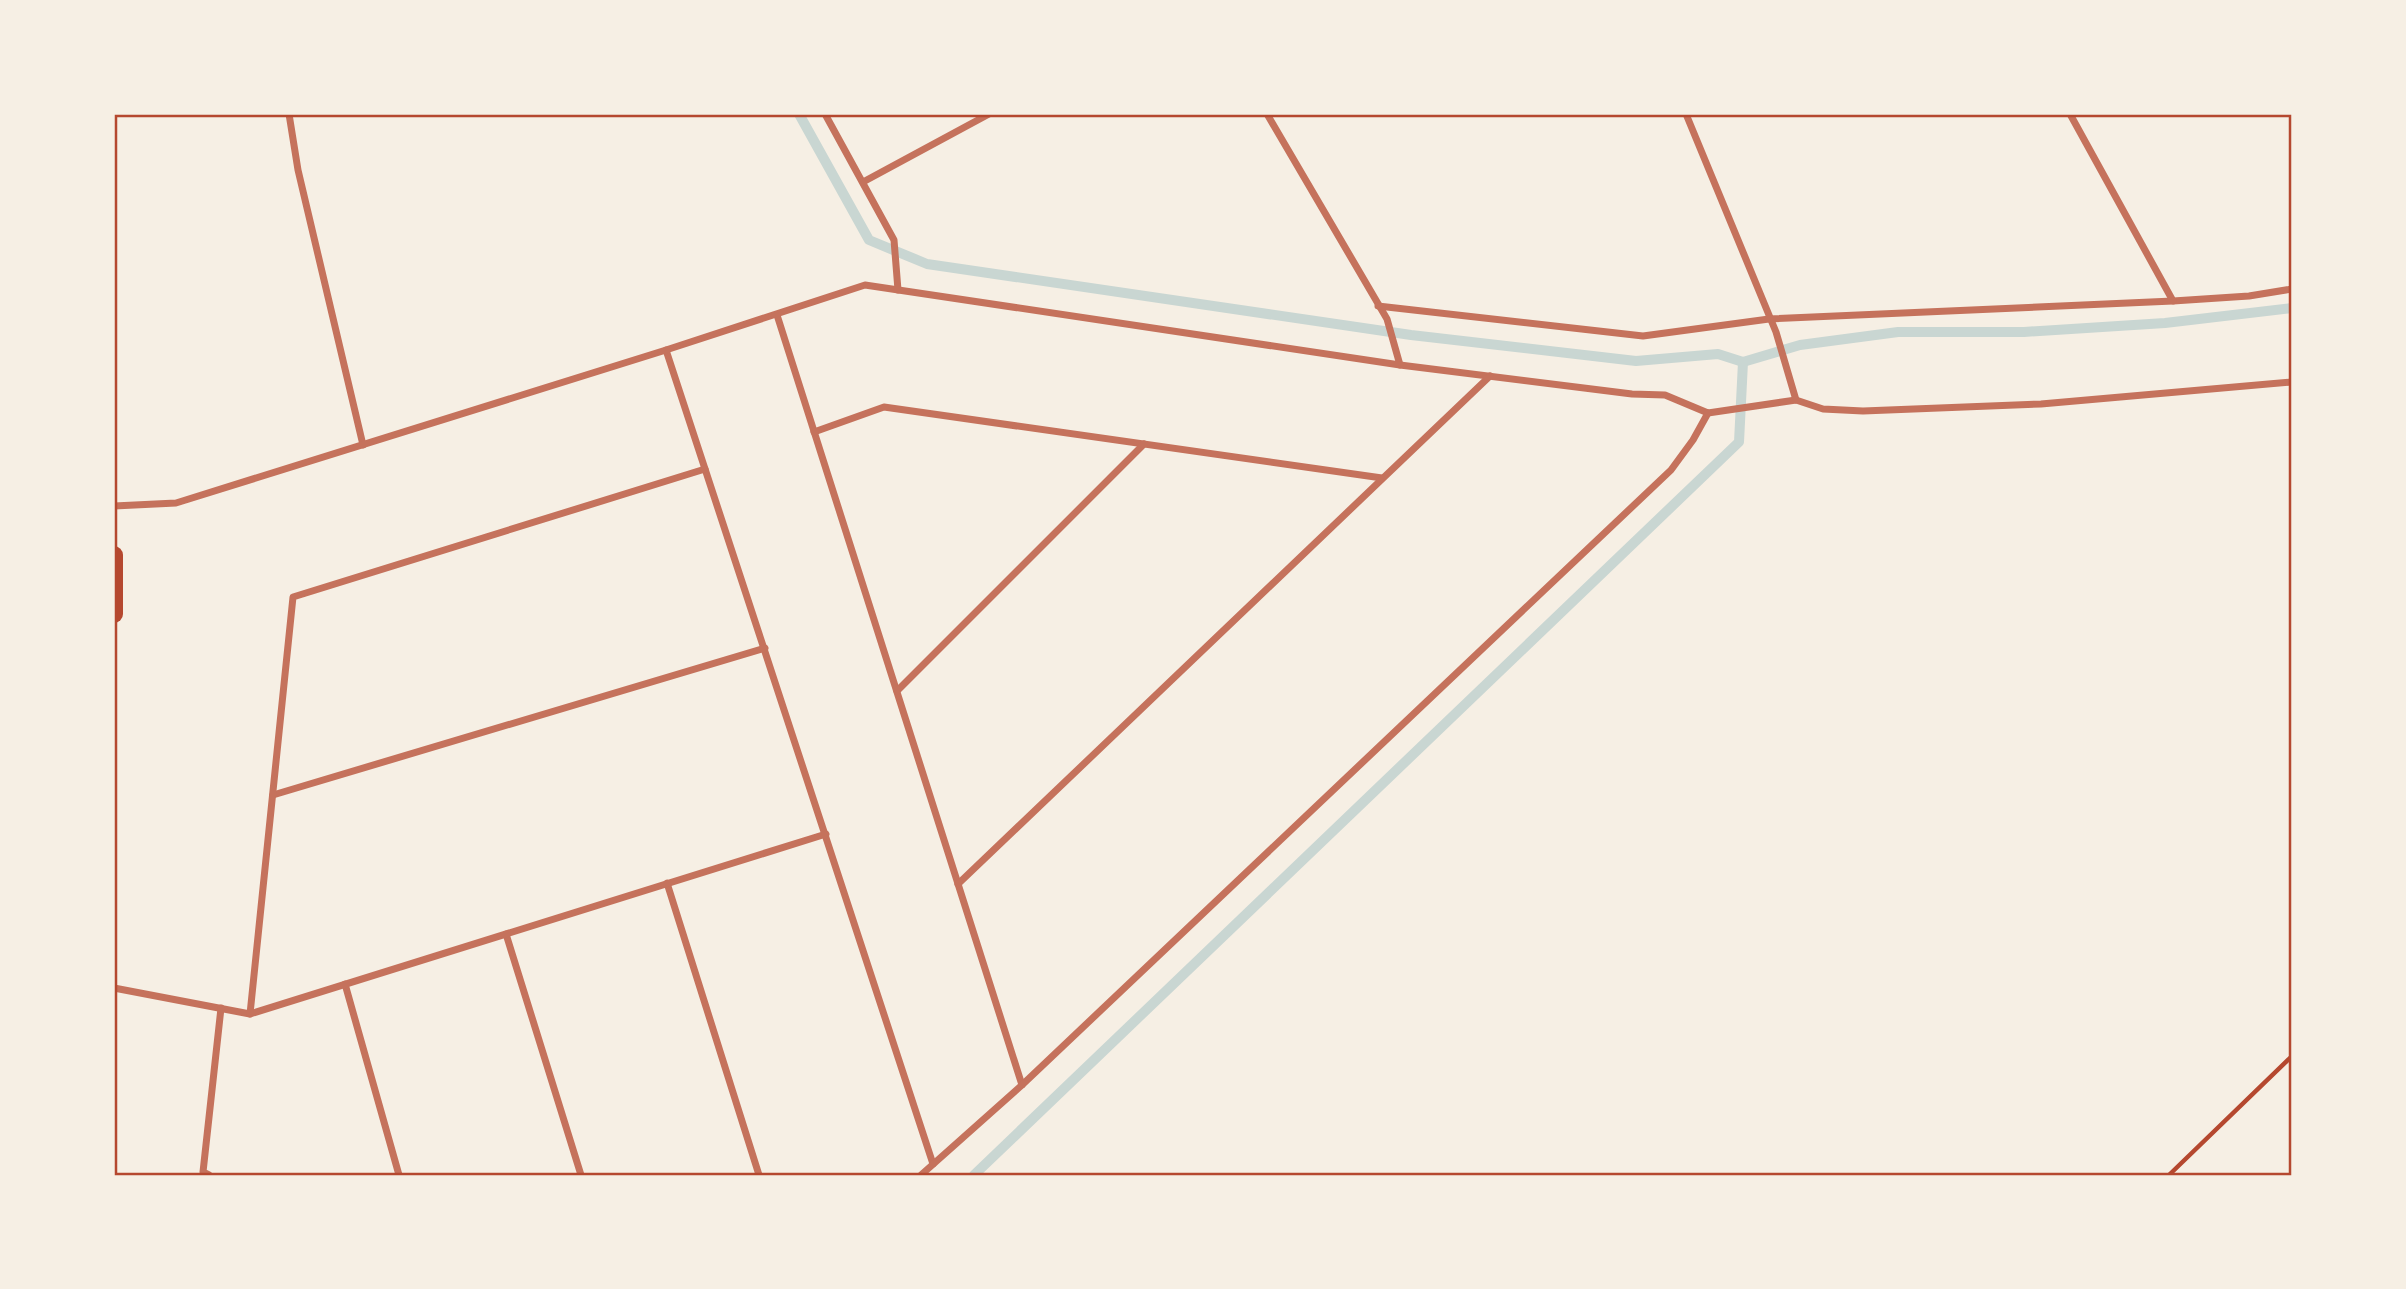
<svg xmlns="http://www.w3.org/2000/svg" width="2406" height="1289" font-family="'Fira Sans',sans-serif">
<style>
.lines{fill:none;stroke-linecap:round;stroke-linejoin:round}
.stream{stroke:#c9d6d2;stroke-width:10}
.path{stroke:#b5482f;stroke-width:4.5}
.minor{stroke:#c5725c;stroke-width:7}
.primary{stroke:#b5482f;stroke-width:18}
.neatline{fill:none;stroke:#b5482f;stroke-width:2.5}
</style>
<rect width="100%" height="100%" fill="#f6efe4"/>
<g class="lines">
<!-- stream -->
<g class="stream">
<path d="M799,114L869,240L927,264L1411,335L1636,361L1718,354L1743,362L1800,345L1898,332H2024L2165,323L2292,308"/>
<path d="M974,1175L1739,442L1743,362"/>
</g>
<!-- path -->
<path class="path" d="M2169,1175L2292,1056"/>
<!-- minor -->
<g class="minor">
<path d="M289,114L298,170L363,445"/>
<path d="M825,114L894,240L898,290"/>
<path d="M1267,114L1387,319L1400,365"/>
<path d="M1686,114L1776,332L1796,400"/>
<path d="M2070,114L2173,301L2249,296L2292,289"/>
<path d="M863,182L989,114"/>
<path d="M1378,306L1643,336L1769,319L2173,301"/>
<path d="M777,315L1022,1085"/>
<path d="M666,350L933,1164"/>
<path d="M814,432L884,407L1382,478"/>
<path d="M114,506L176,503L666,350L865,285L1400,365L1632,394L1665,395L1708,413L1796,400L1823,409L1863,411L2041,404L2292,382"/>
<path d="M897,691L1144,444"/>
<path d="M273,795L765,648"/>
<path d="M667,883L759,1175"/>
<path d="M958,884L1490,376"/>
<path d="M506,934L581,1175"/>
<path d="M345,984L399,1175"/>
<path d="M114,988L250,1014L826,834"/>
<path d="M250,1014L293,597L705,469"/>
<path d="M209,1175L203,1172L221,1008"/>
<path d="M921,1175L1022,1085L1671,470L1693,440L1708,413"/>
</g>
<!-- primary -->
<path class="primary" d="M114,555V614"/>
</g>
<!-- border -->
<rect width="2406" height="1289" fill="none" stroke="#f6efe4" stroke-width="231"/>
<rect x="116" y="116" width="2174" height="1058" class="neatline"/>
</svg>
